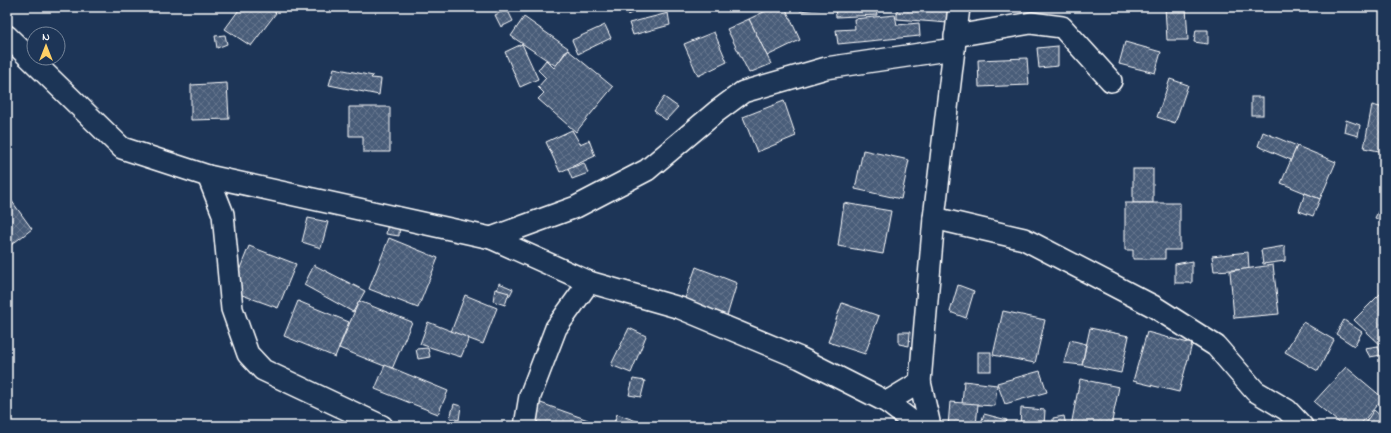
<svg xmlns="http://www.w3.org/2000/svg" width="1391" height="433" font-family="'Indie Flower',sans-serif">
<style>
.building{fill:url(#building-cross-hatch);stroke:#fff}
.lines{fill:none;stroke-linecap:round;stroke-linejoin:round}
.minor-casing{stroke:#fff;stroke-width:24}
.minor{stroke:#1d3557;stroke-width:21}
</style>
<defs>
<pattern id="building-cross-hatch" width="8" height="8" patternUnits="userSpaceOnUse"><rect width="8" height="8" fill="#4a5d79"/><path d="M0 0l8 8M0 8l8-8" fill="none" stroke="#65758d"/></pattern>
</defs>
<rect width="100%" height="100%" fill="#1d3557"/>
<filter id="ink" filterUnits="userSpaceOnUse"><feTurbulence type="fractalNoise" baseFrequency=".025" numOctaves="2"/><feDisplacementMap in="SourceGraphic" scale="8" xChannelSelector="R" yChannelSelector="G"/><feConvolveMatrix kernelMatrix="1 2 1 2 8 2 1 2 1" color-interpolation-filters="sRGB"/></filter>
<g filter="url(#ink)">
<!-- building -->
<g class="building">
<path d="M241,7H268L276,13L251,46L225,29Z"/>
<path d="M624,7H645L627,15Z"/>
<path d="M774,7H785L800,40L767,56L749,19Z"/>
<path d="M800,7H834L800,11Z"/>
<path d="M835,7H876L877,15L836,17Z"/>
<path d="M897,7H949L948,23L897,19Z"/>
<path d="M1165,7H1186L1188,40H1167Z"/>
<path d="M507,9L513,21L501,27L495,15Z"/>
<path d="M668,13L670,25L633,35L629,23Z"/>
<path d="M895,15L897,25L919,23L920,36L838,44L836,30L855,29L854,19Z"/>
<path d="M524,17L568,48L556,66L511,36Z"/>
<path d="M749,19L771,64L749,73L727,29Z"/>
<path d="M605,25L611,38L578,54L572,40Z"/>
<path d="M1196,30H1208V44L1194,42Z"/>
<path d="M714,32L727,62L698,76L684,44Z"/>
<path d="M225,35L227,44L217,48L215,36Z"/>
<path d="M1125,42L1161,52L1155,73L1119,64Z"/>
<path d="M522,44L538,79L520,87L505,52Z"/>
<path d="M1058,46V66L1039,68L1037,48Z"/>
<path d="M568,50L613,87L576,132L538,99L544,93L538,87L546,78L538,70L546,60L554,68Z"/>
<path d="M1027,58L1029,85L979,87L978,60Z"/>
<path d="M334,68L373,76L371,78L381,79L379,95L329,85Z"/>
<path d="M1170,79L1188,85L1175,123L1157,117Z"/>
<path d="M227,83L229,119L191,120V85Z"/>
<path d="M664,97L678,107L666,120L654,111Z"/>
<rect x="1251" y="97" width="12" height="18"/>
<path d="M784,101L796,136L757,152L743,117Z"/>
<path d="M1372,105L1384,108V152L1364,148Z"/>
<path d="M349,107H390V152H363V136H349Z"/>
<path d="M1346,120L1360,125L1358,136L1344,132Z"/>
<path d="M572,130L580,144L589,140L595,156L560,172L546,142Z"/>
<path d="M1263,132L1297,146L1291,160L1258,146Z"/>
<path d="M1297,146L1336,162L1320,199L1281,183Z"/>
<path d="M863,150L909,160L901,199L855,189Z"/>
<path d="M584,163L588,173L572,179L568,169Z"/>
<rect x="1133" y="169" width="20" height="34"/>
<path d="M1305,193L1320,199L1313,216L1299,211Z"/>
<path d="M1384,199V222L1375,218Z"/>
<path d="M11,200L32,229L7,248V203Z"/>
<path d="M844,203L891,211L883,254L838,246Z"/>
<path d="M1125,203H1180V250H1165V259H1133V250H1125Z"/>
<path d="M389,216L400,218L399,236L386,234Z"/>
<path d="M308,218L328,222L321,248L302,242Z"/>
<path d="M389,238L438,258L418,308L369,289Z"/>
<path d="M249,246L296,264L278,308L231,291Z"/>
<path d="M1285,246V261L1263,264L1261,250Z"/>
<path d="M1248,252L1249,269L1214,271L1212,256Z"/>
<path d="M1192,261V283H1175V264Z"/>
<path d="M314,265L365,291L353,312L304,285Z"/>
<path d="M1273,265L1279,314L1234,318L1230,271Z"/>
<path d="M696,267L737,283L727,316L684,301Z"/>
<path d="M499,283L513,289L509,297L497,291Z"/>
<path d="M958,285L974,291L966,318L950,312Z"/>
<path d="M495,289L509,293L505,305L493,301Z"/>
<path d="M1383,291H1384V348L1354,320Z"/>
<path d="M465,295L497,308L483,344L451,332Z"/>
<path d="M298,301L349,322L335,357L284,336Z"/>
<path d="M359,301L412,322L392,369L339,348Z"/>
<path d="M842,303L879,316L865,354L828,342Z"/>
<path d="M1003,311L1045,320L1035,363L993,355Z"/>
<path d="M1344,320L1362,332L1354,346L1336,334Z"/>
<path d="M428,322L469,338L461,357L420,344Z"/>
<path d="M1303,322L1334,340L1318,371L1285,352Z"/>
<path d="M629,328L646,336L631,373L611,365Z"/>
<path d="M1090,328L1129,336L1121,373L1082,365Z"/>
<path d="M899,332H910L909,346L899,344Z"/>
<path d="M1147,332L1192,344L1179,392L1133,381Z"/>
<path d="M1070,340L1086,344L1082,365L1064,363Z"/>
<path d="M1378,346L1381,355L1370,357L1365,348Z"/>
<path d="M428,348L430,357L418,359L416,349Z"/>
<rect x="978" y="352" width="13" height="19"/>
<path d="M385,365L448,391L438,414L375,389Z"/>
<path d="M1346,367L1383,398L1359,426H1343L1314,402Z"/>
<path d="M1040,371L1047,392L1005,404L997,383Z"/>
<path d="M633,379L645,381L641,397L629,395Z"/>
<path d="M1080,379L1119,387L1111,426H1071Z"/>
<path d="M964,381L997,385L995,406L962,404Z"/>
<path d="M538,402L588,420L586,426H530Z"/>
<path d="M950,402L978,404L976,426H948Z"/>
<path d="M454,404L461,406L459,420L450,418Z"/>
<path d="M1021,408L1045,410L1044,426H1020Z"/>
<path d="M1374,410L1384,419V422L1381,426H1363Z"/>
<path d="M617,414L650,426H613Z"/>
<path d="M984,414L1007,420L1005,426H980Z"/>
<path d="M1064,416L1066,426H1053V418Z"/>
</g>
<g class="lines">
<defs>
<g id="minor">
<path d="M7,36L122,148L208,176L491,238L589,282L680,308L800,358L887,402L918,426"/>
<path d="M955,36L1031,23L1062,27L1111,81"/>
<path d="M208,176L223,214L232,309L248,354L263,370L382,426"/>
<path d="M934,218L1024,239L1153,306L1216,346L1255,391L1287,410L1302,426"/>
<path d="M491,238L576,207L647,170L716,112L743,92L826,68L954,49"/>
<path d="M920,382L930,426"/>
<path d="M887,402L920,382L934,218L959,7"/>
<path d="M525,426L530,396L556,328L589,282"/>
</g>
</defs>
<!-- minor casing -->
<use href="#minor" class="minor-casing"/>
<!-- minor -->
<use href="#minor" class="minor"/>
</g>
</g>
<!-- margin -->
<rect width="1391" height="433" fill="none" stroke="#1d3557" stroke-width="24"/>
<rect x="12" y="12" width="1367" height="409" fill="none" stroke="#fff" stroke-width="1.5" filter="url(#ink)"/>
<!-- north arrow -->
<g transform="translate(46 46)"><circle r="19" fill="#1d3557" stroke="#77869a"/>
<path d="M0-3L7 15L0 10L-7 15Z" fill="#ffd166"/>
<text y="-6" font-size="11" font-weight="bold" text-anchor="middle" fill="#ffffff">N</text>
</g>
</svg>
